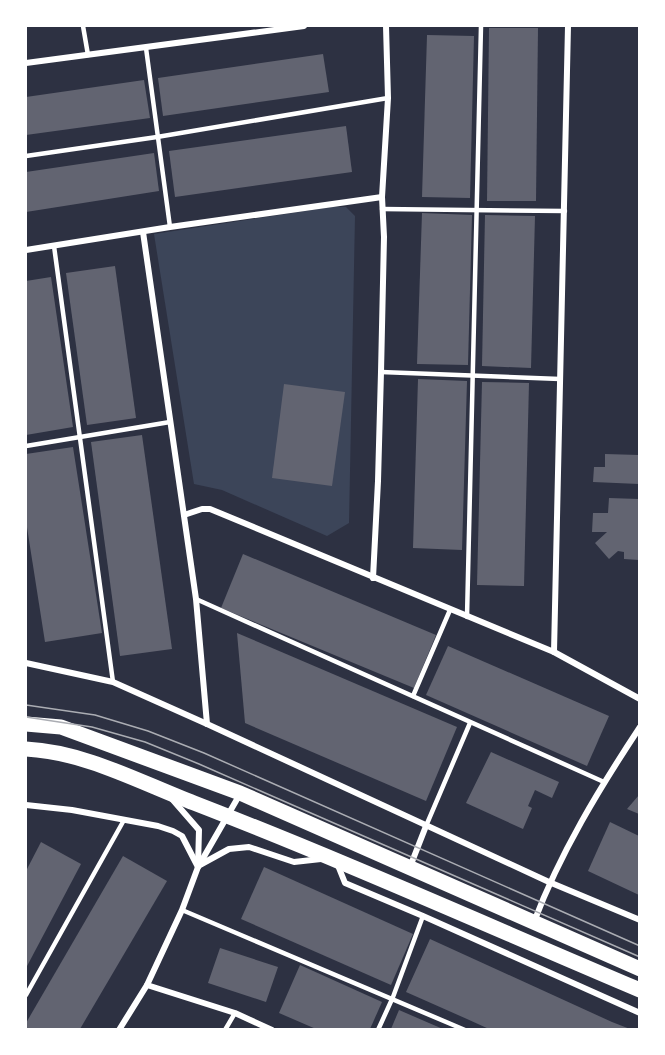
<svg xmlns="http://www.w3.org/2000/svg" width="665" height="1055" font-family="'Roboto Serif',serif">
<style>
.green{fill:#3c4559}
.building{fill:#626471}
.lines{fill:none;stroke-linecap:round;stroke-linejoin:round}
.service{stroke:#fff;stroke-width:4.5}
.minor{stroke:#fff;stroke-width:6}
.trunk{stroke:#fff;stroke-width:15}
.tram{stroke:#abadb3;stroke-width:1.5}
</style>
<rect width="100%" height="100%" fill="#2d3142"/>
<!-- green -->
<path class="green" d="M332,207H346L355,216L349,523L327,536L222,490L194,484L154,234Z"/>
<!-- building -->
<g class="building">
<path d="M489,28H538L536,201H487Z"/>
<path d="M427,35L474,36L470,198L422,197Z"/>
<path d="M323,54L329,92L163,116L158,78Z"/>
<path d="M144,80L150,118L26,135V97Z"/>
<path d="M346,126L352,172L175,197L169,151Z"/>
<path d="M154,153L159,191L26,212V172Z"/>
<path d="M422,213L472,215L468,365L417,364Z"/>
<path d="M485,215L535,216L531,368L482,366Z"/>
<path d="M115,266L136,418L87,425L66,273Z"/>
<path d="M51,277L73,427L26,435V281Z"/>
<path d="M418,379L467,381L462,550L413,548Z"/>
<path d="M482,382L529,383L524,586L477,585Z"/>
<path d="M284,384L345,392L332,486L272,478Z"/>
<path d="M142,435L172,649L120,656L91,442Z"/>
<path d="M73,447L102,633L45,642L26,521V454Z"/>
<path d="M605,454L639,455V484L593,482L594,467H605Z"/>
<path d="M609,498L639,499V560L624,559V552L618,551L609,559L595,543L607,532H592L593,513H608Z"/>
<path d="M243,554L436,635L414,688L221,608Z"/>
<path d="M237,633L457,727L426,801L245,723Z"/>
<path d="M448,646L609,716L587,766L426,695Z"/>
<path d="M491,752L559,782L552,798L535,790L528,806L532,808L523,829L466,803Z"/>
<path d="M639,795V814L627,809Z"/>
<path d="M610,822L639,836V895L588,871Z"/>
<path d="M41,842L81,864L26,968V871Z"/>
<path d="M123,856L167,881L80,1029H26V1023Z"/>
<path d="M264,867L413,934L391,985L241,919Z"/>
<path d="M430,939L612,1022L630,1029H489L467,1019L406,992Z"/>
<path d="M220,948L278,967L266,1002L208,983Z"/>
<path d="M300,965L382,1002L370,1029H316L279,1013Z"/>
<path d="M399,1010L429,1023L443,1029H391Z"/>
</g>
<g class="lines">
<!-- service -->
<g class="service">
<path d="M83,26L88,55"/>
<path d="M146,48L170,227"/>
<path d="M26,156L157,137L388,98"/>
<path d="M382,209L565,211"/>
<path d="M54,246L113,682"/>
<path d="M381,372L560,379"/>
<path d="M26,446L170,422"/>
<path d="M196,599L604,782"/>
<path d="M467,617L481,26"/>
<path d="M413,696L450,610"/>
<path d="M426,826L470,723"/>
<path d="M182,910L465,1030"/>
<path d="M26,995L124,820"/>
<path d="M225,1030L235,1013"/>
<path d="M378,1030L393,997L423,916"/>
</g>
<!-- minor -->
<g class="minor">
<path d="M26,63L304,26"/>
<path d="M143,232L196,599L207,724"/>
<path d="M26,250L170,227L382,197"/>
<path d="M184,515L202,509H210L554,652L640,699"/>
<path d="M373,578L378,481L381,372L384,237L382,197L388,98L386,26"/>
<path d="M554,652L568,26"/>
<path d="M26,663L113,682L207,724L549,882L640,920"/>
<path d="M172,799L199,830L198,866"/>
<path d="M26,805L72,810L158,826L173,831L182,836L198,867"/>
<path d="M337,863L345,883L423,916L640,1013"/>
<path d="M198,866L229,849L249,847L294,862L321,859"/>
<path d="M410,867L426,826"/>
<path d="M534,922C560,853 599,789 640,727"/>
<path d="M147,985L235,1013L272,1030"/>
<path d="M119,1030L147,985L182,910L198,867L240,794"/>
</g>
<!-- trunk -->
<g class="trunk">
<path d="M26,724L61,727L240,793L640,969"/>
<path d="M26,749C85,752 139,782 194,803C344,861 491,927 640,990"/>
</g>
<!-- tram -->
<g class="tram">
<path d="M26,705L95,715L148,731L204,753L640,946"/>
<path d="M26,717L92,727L145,742L199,764L640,957"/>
</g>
</g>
<!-- border -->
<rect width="665" height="1055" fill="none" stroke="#ffffff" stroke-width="54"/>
</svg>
